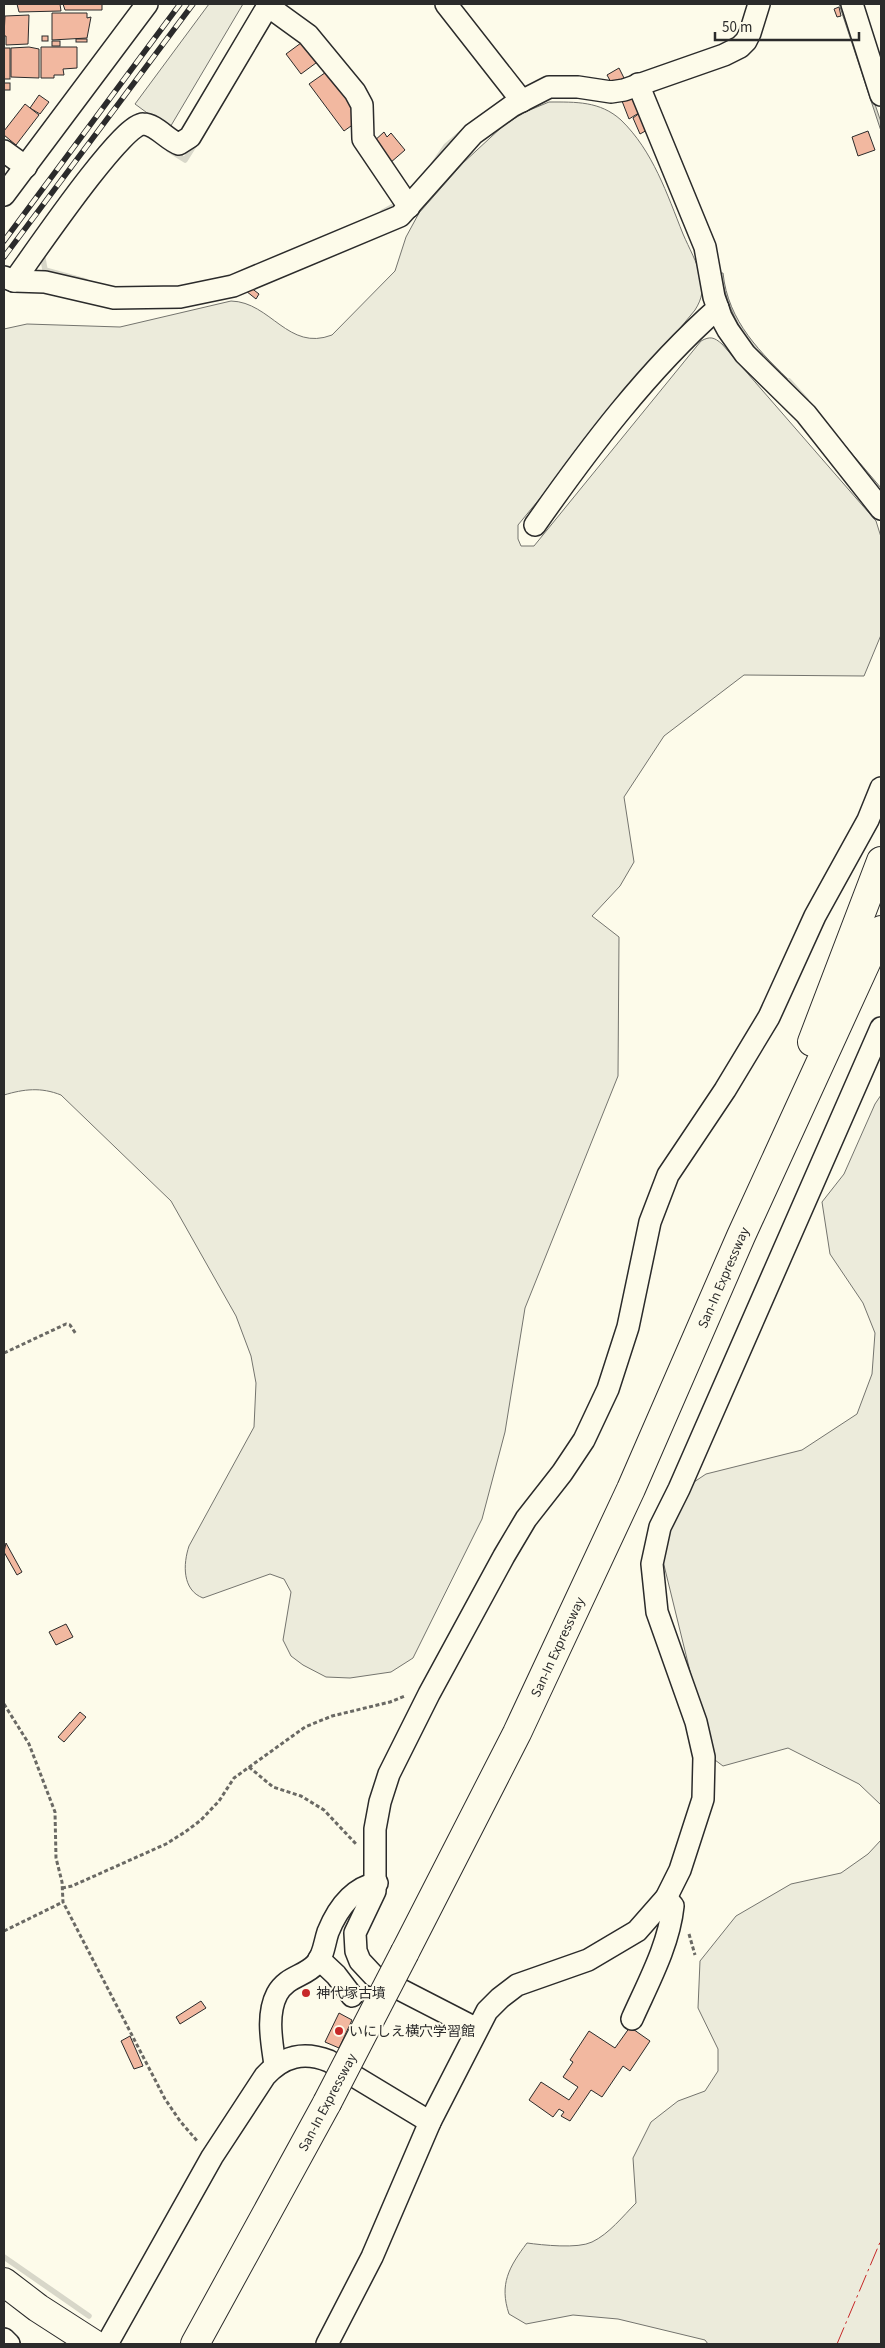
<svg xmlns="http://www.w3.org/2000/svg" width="885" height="2348" font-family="'Source Sans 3','Noto Sans JP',sans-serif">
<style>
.green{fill:#ecebdb;stroke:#74746e}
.water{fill:#d8d7c9;stroke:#74746e}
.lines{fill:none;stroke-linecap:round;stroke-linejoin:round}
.stream{stroke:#d8d7c9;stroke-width:5.5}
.building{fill:#f2b8a0;stroke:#2b2b2b}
.minor-casing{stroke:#2b2b2b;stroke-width:24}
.major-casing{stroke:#2b2b2b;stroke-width:30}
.highway-casing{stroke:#2b2b2b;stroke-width:30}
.path{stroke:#6a6964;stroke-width:3;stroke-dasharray:4 2.5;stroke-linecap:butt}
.minor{stroke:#fdfbea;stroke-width:21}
.major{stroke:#fdfbea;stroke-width:28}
.highway{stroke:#fdfbea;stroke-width:28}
.rail-casing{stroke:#2b2b2b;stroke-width:5.5}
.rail{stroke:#fdfbea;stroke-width:4;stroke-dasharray:11;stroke-linecap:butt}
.highway-bridge-casing{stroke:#2b2b2b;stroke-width:30;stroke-linecap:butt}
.highway-bridge{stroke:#fdfbea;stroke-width:28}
.power{stroke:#c62828;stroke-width:1;stroke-dasharray:18 4 2.5 4;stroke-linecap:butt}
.poi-dot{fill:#c62828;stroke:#fdfbea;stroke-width:2}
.labels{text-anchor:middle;stroke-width:4;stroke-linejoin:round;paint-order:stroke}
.street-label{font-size:14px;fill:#2b2b2b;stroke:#fdfbea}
.poi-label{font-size:14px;fill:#2b2b2b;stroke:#fdfbea;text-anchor:start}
</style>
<rect width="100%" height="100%" fill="#fdfbea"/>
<!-- green -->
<g class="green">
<path d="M209,4H243L169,129L135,104Z"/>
<path d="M549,102C576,102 600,101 621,120C653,151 667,194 683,234C689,248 697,262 701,277C704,289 702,299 695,310L518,525V539L521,546H534L701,341C710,336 714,337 722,344L876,521L881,537V635L864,676L744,675L664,736L624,797L634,862L620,886L592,916L619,937L618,1076L525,1308L505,1432L482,1519L413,1658L391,1672L350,1678L326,1677L303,1665L291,1656L283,1640L291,1592L284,1579L270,1574L203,1598C182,1590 183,1564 189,1546L254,1427L256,1383L251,1356L236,1316L171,1201L61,1095C41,1087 24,1089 4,1095V329L27,324L120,327L231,301C271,302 288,352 332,335L395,271L406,237L419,213L463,163L504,125L525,112Z"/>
<path d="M881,1095V1805L859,1784L788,1748L723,1766L711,1757L662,1557L668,1525L691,1484L706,1474L802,1450L857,1414L872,1374L875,1333L863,1303L830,1254L822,1202L844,1174L875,1104Z"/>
<path d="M881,1840V2344H708L705,2340L618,2319L573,2315L526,2324L509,2314C499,2284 509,2267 527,2243C542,2245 578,2249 592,2242C609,2234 623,2216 636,2203L633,2158L651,2122L678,2101L705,2091L718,2071V2049L698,2008L700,1961L736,1916L791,1884L841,1873L868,1854Z"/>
</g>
<!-- water -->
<g class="water">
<path d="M839,4H841L881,122V131Z"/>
<path d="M720,273H723C728,322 761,353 794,385L793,386C751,346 734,332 720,273Z"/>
<path d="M805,398L881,488V491L803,399Z"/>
</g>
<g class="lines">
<!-- stream -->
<g class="stream">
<path d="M169,150L185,160L195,144"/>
<path d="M433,165L446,146L467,128"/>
<path d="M383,212L401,202"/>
<path d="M42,253L45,270L85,281"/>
<path d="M789,381L806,400"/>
<path d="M4,2257L89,2316"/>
</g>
</g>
<!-- building -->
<g class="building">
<path d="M17,4H60L61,11L19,12Z"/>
<path d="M63,4H102V10H65Z"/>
<path d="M839,7L841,16L837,17L834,9Z"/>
<path d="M52,13H87V18L91,17L87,38L52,40Z"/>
<path d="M29,15L28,44L6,45V36H4L5,16Z"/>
<rect x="42" y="36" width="6" height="5"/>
<rect x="76" y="39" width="11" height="3"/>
<path d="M305,40L320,60L301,74L286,54Z"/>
<rect x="52" y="41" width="8" height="5"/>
<path d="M29,47L39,49V78L11,77V48Z"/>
<path d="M41,47H77V68L63,69L64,75H54V78H41Z"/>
<rect x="4" y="48" width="6" height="31"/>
<path d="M619,68L624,78L612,84L607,75Z"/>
<path d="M329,70L357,108L358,121L344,131L309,84Z"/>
<rect x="4" y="83" width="6" height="7"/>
<path d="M39,95L49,102L40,114L30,108Z"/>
<path d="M635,95L642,111L629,119L622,101Z"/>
<path d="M25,104L39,115L16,145L4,135V131Z"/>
<path d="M641,112L649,129L640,134L633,118Z"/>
<path d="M868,131L875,150L858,156L852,137Z"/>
<path d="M384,132L387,137L391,133L405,150L390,163L373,142Z"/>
<path d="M250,287L259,294L256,299L246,291Z"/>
<path d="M6,1543L22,1572L17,1575L4,1552Z"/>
<path d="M66,1624L73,1637L56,1645L49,1632Z"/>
<path d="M80,1712L86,1717L64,1742L58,1737Z"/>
<path d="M201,2001L206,2008L180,2024L176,2017Z"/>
<path d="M339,2013L352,2020L339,2048L325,2042Z"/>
<path d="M630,2027L650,2041L630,2071L623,2066L602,2097L591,2090L570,2121L561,2116L564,2112L559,2109L553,2117L529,2100L541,2082L569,2100L578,2087L563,2077L573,2062L570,2060L589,2031L615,2048Z"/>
<path d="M130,2036L143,2066L134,2069L121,2041Z"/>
</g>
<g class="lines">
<defs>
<g id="minor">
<path d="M446,4L522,101"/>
<path d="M852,4L881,95"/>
<path d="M268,6L308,35L355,92L362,105L363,139L409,207"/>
<path d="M638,84L705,247L714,297L721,317L728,330L745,354L806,414L881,509"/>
<path d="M4,151L26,167"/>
<path d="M4,195L147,4"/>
<path d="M4,277L14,281L45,282L114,298L180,297L233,286L400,216L473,134L512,106L549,87H578L611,92L624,90L724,55L740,47L746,41L750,33L759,4"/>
<path d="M14,281C31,258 122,123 143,124C156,124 167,140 179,144L190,137L269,4"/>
<path d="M535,525C589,448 647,371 718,308"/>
<path d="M319,1959L336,1975L352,1996"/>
<path d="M632,2019C648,1983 669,1945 673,1906L666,1898"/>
<path d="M477,2029L374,1976L360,1961L356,1951L355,1933L375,1891V1829L380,1802L389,1774L429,1694L504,1556L526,1519L562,1473L584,1440L608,1389L628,1327L650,1222L668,1175L725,1090L769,1017L815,916L868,820L881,788"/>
<path d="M275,2065C272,2043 266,2015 277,1994C287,1976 304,1977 316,1964C324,1955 324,1944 328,1932C337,1910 352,1888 377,1883"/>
<path d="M4,2339L9,2344"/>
<path d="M107,2344L212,2157L265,2076C283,2056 304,2051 329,2061L430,2122"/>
<path d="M327,2344L372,2257L430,2122L487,2011L500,1998L517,1985L588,1960L637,1931L666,1898L680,1870L703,1799L704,1757L696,1722L657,1612L652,1564L660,1527L679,1489L881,1028"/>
</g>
<path id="major" d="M4,2282L38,2308L94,2344"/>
<g id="highway">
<path d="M812,1042L881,861"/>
<path id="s1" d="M405,1952L517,1733L631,1489L741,1236L881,930"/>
<path d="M195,2344L327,2103"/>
</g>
</defs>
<!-- minor casing -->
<use href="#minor" class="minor-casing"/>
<!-- major casing -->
<use href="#major" class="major-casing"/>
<!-- highway casing -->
<use href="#highway" class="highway-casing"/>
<!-- path -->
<g class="path">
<path d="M4,1353L66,1324L70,1325L76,1334"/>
<path d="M4,1704L29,1744L55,1812L56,1858L62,1882L63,1902L165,2099L180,2121L198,2142"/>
<path d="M249,1767L273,1787L301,1796L324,1810L356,1844"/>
<path d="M62,1888L72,1886L166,1844L185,1832L201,1820L219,1801L234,1778L305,1727L332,1716L390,1702L405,1696"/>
<path d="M4,1931L63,1902"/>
<path d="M689,1934L695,1955"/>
</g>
<!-- minor -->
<use href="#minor" class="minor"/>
<!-- major -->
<use href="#major" class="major"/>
<!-- highway -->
<use href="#highway" class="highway"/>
<defs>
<g id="rail">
<path d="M4,241L180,4"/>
<path d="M4,257L193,4"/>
</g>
</defs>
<!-- rail casing -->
<use href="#rail" class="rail-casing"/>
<!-- rail -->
<use href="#rail" class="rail"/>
<defs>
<path id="highway-bridge" d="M327,2103L405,1952"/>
</defs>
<!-- highway-bridge casing -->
<use href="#highway-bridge" class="highway-bridge-casing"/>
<!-- highway-bridge -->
<use href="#highway-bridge" class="highway-bridge"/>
<!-- power -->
<path class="power" d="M837,2344L881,2240"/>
</g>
<!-- markers -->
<g class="poi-dot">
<circle cx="306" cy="1993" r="5"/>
<circle cx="339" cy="2031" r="5"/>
</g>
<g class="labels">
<!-- street labels -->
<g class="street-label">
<text dy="5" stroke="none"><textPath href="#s1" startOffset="746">San-In Expressway</textPath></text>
<text dy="5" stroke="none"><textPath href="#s1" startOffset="341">San-In Expressway</textPath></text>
<text transform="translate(327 2102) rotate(-62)" y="5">San-In Expressway</text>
</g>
<!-- poi labels -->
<g class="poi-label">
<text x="316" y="1998">神代塚古墳</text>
<text x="349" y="2036">いにしえ横穴学習館</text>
</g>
</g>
<!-- border -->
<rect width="885" height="2348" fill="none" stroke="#2b2b2b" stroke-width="10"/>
<!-- scale -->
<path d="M715 32v8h144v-8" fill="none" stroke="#2b2b2b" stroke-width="2.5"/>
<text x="722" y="32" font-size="15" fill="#2b2b2b" stroke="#fdfbea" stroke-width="4" paint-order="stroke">50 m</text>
</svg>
